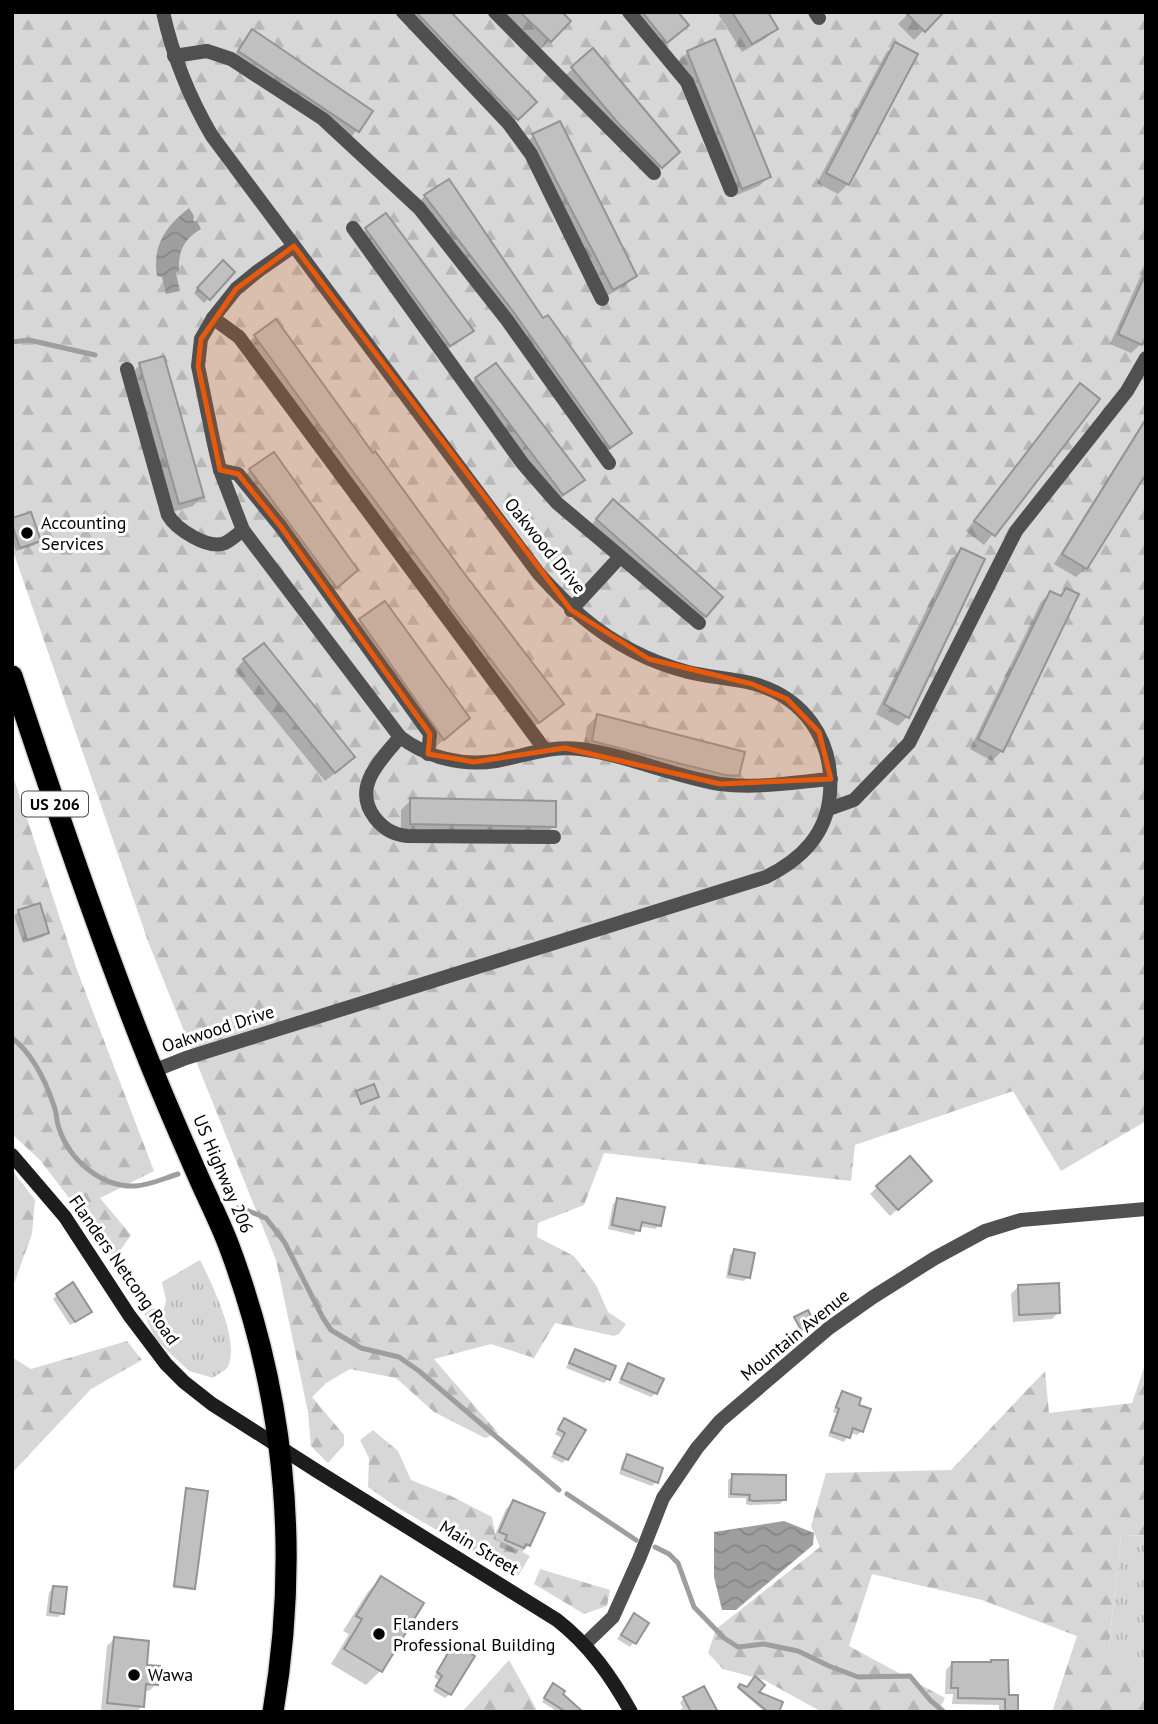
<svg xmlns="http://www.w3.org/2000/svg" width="1158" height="1724" font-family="'PT Sans',sans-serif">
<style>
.grass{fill:url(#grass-tufts)}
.forest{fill:url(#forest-firs)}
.water{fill:url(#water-waves)}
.shadow{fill:#0003}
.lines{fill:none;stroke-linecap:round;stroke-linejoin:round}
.stream{stroke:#9e9e9e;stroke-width:5}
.building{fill:#c0c0c0;stroke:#949494;stroke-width:2}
.highway-casing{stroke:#dbdbdb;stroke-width:24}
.street{stroke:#505050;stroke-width:14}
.secondary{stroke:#1d1d1d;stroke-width:14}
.highway{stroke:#000;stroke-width:21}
.marked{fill:#e8590c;fill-opacity:0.2;stroke:#e8590c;stroke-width:5;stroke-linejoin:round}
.poi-dot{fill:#000;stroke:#fff;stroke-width:2.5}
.labels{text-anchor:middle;stroke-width:6;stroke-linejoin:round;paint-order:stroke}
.shield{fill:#fff;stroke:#4c4c4c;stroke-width:2}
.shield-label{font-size:16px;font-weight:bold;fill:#000}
.poi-label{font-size:18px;fill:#000;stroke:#fff;text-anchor:start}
.street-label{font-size:18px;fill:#000;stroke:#fff}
</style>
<defs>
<pattern id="grass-tufts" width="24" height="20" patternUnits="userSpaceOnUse" patternTransform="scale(1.75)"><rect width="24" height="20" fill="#d7d7d7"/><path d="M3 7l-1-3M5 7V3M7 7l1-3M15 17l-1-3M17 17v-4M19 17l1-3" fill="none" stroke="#b7b7b7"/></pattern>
<pattern id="forest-firs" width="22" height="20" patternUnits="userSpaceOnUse" patternTransform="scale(1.75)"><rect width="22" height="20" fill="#d7d7d7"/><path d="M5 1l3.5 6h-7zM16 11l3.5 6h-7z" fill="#b7b7b7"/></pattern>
<pattern id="water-waves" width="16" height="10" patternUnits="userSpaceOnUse" patternTransform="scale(1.75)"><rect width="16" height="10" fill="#9e9e9e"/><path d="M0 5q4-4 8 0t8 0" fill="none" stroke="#868686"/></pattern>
</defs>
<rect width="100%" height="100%" fill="#fff"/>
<!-- grass -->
<g class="grass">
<path d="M200,1260C211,1282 242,1344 227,1368C224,1371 217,1375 213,1378L189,1371L155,1339L142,1308L164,1309L166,1300L162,1282Z"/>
<path d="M1146,1535V1686L1109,1646L1121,1536Z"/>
</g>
<!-- forest -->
<g class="forest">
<path d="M12,12H1146V1121L1061,1171L1013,1091L855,1145L851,1181L604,1153L584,1205L538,1223L537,1237L574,1256L596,1285L608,1312L626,1324L619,1334L614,1336L555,1323L534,1358L491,1344L434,1359L498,1433L485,1438L434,1412L396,1378L350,1369L326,1383L312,1397L344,1435V1445L328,1463L311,1446L308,1412L276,1260L149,944L12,548Z"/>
<path d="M12,773L77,970L154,1171L100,1198L131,1235L115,1258L40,1160L12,1134Z"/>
<path d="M12,1170L35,1200L32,1234L13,1286L12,1298Z"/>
<path d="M127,1341L142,1360L91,1389L12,1473V1347L13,1358L31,1369Z"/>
<path d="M1146,1362V1535L1121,1536L1109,1645L1146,1686V1712H1052L1077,1636L982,1600L872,1574L849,1646L945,1698L938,1712H822L764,1680L723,1669L708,1653L716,1629L820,1547L811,1526L826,1473L951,1470L1045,1371L1049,1413L1132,1403Z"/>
<path d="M373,1430L398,1451L411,1480L451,1496L492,1517L496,1539L530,1556L518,1576L398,1508L368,1487L369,1458L360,1440Z"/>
<path d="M540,1569L610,1590L607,1606L584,1614L534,1584Z"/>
<path d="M509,1660L538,1712H462Z"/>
</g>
<!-- water -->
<g class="water">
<path d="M189,208L194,216L193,221H197L201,229C184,239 178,251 179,271L176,273L180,291L166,294L162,277L157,276C152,245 166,226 189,208Z"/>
<path d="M784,1521L814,1533L813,1545L736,1610H722L714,1577V1532Z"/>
</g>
<!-- shadow -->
<g class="shadow">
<path d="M396,12H448L535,102L507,128Z"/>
<path d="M501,12H559L568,21L540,50Z"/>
<path d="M623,12H676L674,37L659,50Z"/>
<path d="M717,12H766L776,28L766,38L742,52Z"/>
<path d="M910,12H942L914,40L898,24Z"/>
<path d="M252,31L371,111L348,141L230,61Z"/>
<path d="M895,44L848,184L838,194L817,183L886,53Z"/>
<path d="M593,51L669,161L651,176L562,78Z"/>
<path d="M688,52L769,177L759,186L732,197L678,62Z"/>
<path d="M533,136L635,276L625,286L603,298L524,145Z"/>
<path d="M448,181L543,321L630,433L600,457L415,206L425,196Z"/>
<path d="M366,230L472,331L462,340L440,354L357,239Z"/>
<path d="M223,263L233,272L204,303L194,293Z"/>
<path d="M1146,264V333L1141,344L1131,353L1110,344Z"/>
<path d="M255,336L372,455L562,704L529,731L245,346Z"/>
<path d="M140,365L202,496L193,506L169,513L130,375Z"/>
<path d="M476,379L583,480L574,489L553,503L467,388Z"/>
<path d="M1080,386L1098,400L984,545L966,531Z"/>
<path d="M1146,417V471L1086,568L1076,577L1054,564Z"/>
<path d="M250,470L346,580L327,596L241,480Z"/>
<path d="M603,511L705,616L695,625L588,529Z"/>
<path d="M12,520L39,540L35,545L16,551L12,541Z"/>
<path d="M961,550L908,716L898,726L876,714L951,559Z"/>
<path d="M1066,590L1077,595L1002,751L992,761L970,749L1041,602L1050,593L1059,597Z"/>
<path d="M360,621L458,728L434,748L351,630Z"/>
<path d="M244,660L344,766L325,781L235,670Z"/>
<path d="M597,716L738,775L728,785L583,750L587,726Z"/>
<path d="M411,800L554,826L544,836L401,833V810Z"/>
<path d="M19,911L47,933L43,937L23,943L14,916Z"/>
<path d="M877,1187H922L890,1216L870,1194Z"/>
<path d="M618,1200L660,1225L655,1229L639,1226L634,1235L608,1229L613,1204Z"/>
<path d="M734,1251L748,1277L744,1281L726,1278L730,1255Z"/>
<path d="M1018,1287L1059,1312L1052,1319L1013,1322L1011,1294Z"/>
<path d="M57,1295L85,1316L70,1325L53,1299Z"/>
<path d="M575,1351L608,1379L604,1383L566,1368Z"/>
<path d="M629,1365L656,1393L651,1397L618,1383Z"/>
<path d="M842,1393L856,1406L862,1431L857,1435L850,1433L844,1442L828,1436L836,1413L833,1412L838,1398Z"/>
<path d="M564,1420L567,1459L562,1463L551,1457L562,1438L555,1434Z"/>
<path d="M627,1456L656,1482L652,1486L619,1474L623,1461Z"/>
<path d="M733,1476L784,1499L780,1504L749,1505L746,1504V1498H728V1480Z"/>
<path d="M187,1490L194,1588L192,1590L173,1588Z"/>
<path d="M513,1502L529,1545L522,1552L519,1550L516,1554L499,1547L501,1542L493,1539L506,1509Z"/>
<path d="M381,1578L380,1671L366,1685L331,1664L349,1634L343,1631L367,1593Z"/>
<path d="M54,1588L62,1613L58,1617L46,1616L49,1592Z"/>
<path d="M634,1615L647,1623L630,1647L617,1639Z"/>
<path d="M114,1639L145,1666L156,1684L149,1691L144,1690L142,1706L137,1712L101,1710L107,1646Z"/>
<path d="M448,1653L450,1694L445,1698L433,1691L439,1681L434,1677Z"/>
<path d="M952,1663L1007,1697L1016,1712H999V1705L952,1704L953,1694H945L946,1670Z"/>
<path d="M740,1686L756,1693L777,1712H765L738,1689Z"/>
<path d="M550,1689L561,1695L580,1712H558L542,1702Z"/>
<path d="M684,1698L713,1712H677L683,1708L680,1703Z"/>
</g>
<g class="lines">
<!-- stream -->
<g class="stream">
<path d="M12,342L29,340L95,355"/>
<path d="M12,1038C33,1054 46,1082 54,1106C57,1113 56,1121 59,1128C69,1160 102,1188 136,1186C150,1185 165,1178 178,1174"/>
<path d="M239,1207L266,1218L285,1243L323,1318L331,1330L361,1348L399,1357L419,1371L559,1490"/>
<path d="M567,1494L636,1540"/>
<path d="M655,1547L669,1554L678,1563L694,1607L724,1638L738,1647L764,1644L798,1651L829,1666L858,1677L910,1676L930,1700L944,1712"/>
</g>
</g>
<!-- building -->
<g class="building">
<path d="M416,12H451L537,102L518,120Z"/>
<path d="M520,12H562L571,21L551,42Z"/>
<path d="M642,12H678L689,25L667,43Z"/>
<path d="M732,12H768L778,29L752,44Z"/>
<path d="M905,12H944L925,32Z"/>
<path d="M252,29L373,111L359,132L238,51Z"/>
<path d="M715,39L771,177L742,189L687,51Z"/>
<path d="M895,42L918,54L849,185L826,173Z"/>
<path d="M593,48L680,152L662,168L618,123L571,67Z"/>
<path d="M560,121L637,276L613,290L532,134Z"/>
<path d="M449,179L543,318L548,315L632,433L610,448L515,314L424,195Z"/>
<path d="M386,213L474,331L450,346L365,228Z"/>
<path d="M223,260L235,272L210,300L197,288Z"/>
<path d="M1146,273V337L1142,345L1118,334Z"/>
<path d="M276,319L373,453L375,451L461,569L564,704L539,723L447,602L449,600L351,469L254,335Z"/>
<path d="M164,356L204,497L179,504L139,363Z"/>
<path d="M496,363L585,480L563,495L475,378Z"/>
<path d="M1080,383L1100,399L995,536L974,521Z"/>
<path d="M1146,419V474L1087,569L1062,554Z"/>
<path d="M274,452L358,570L337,588L249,469Z"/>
<path d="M613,499L723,597L706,617L596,519Z"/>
<path d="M31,512L41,541L20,548L12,525V518Z"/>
<path d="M961,548L985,559L909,718L884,704Z"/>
<path d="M1066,588L1079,594L1003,752L978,739L1050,591L1061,596Z"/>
<path d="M385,601L470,718L444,740L359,619Z"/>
<path d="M264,643L355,757L335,773L243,659Z"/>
<path d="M597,714L745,752L739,776L725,775L592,741Z"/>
<path d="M410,798L556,801V827L410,824Z"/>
<path d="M40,903L49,933L27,940L18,910Z"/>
<path d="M374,1084L379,1097L361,1104L356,1091Z"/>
<path d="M910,1156L932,1181L898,1210L876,1186Z"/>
<path d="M617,1198L665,1207L661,1226L642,1222L640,1231L612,1225Z"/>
<path d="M734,1249L755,1253L750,1278L729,1274Z"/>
<path d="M73,1282L92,1312L75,1322L56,1294Z"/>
<path d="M1059,1283L1060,1313L1019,1315L1018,1285Z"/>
<path d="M808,1310L815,1324L801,1330L794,1317Z"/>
<path d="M575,1349L616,1366L610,1380L569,1363Z"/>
<path d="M628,1363L664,1379L657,1394L621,1379Z"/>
<path d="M842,1391L861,1398L859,1405L871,1409L863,1432L853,1428L850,1438L831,1432L839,1409L836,1407Z"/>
<path d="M564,1418L586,1430L568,1460L554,1453L565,1433L558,1429Z"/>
<path d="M627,1454L663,1468L658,1483L622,1469Z"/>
<path d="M732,1474L786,1475V1500L754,1501L749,1500L750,1495L731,1494Z"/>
<path d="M186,1488L208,1491L195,1589L174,1586Z"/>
<path d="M513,1500L545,1513L530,1546L526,1544L524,1548L505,1540L507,1535L499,1532Z"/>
<path d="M381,1576L424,1603L382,1672L344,1649L362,1619L356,1616Z"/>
<path d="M53,1586L67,1587L64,1614L50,1612Z"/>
<path d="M634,1613L649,1623L636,1644L621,1635Z"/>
<path d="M114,1637L149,1641L147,1665L160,1666L158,1685L146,1684L144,1707L107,1703Z"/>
<path d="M452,1646L462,1651L463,1649L475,1656L451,1695L436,1686L442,1676L437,1672Z"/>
<path d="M991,1660H1008L1009,1695H1018V1712H1005V1699L958,1698V1688H951L952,1662H991Z"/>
<path d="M755,1676L765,1685L759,1692L783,1702L779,1712H768L738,1687L740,1684L747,1687Z"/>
<path d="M553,1683L565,1691L563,1694L583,1712H566L544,1698Z"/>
<path d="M704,1686L718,1712H691L683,1697Z"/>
</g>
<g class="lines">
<defs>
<path id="highway" d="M12,676C53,800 95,924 143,1046C160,1089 179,1133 198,1176C208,1199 220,1222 229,1246C286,1398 300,1552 273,1712"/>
</defs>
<!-- highway casing -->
<use href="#highway" class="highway-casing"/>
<!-- street -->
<g class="street">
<path d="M403,12L509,124L531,154L602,299"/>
<path d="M495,12L654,173"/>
<path d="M629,12L687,82L731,190"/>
<path d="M815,12L819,18"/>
<path d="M174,56L207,51L231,59L323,119L419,208L507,320L609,463"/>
<path d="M353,228L523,464L557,503L699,623"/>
<path d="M294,246L258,271L236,289L213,318L201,339L198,366L214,444L220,470L243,530L400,737C428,758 462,766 496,761C524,756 551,745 580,749C627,755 672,776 720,784C756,789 795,782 831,779"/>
<path d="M213,318L239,337L545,750"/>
<path d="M127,369L168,515C176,529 208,550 225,543C231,540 238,534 243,530"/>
<path d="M220,470L238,474L281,527L430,734L428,754"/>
<path d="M571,610L619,558"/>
<path d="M400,737C381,760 351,787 375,818C384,829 392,834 407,836L554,837"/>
<path d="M829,809L854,800L909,743L1016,531L1127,391L1146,358"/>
<path d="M153,1071L186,1058L766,877C802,859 827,834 830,793C834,739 803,696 751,683C730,678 708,677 688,672C669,667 650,660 633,651C594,631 568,606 539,574L212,136C189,97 173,57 163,12"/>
<path d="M585,1644L613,1617L639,1559L663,1498L697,1448L720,1421L829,1328L873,1297L935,1258L985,1231L1021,1220L1146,1209"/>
</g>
<!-- secondary -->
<path class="secondary" d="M12,1155L65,1217L129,1315L166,1364L184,1382L212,1404L317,1471L557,1620C589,1645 611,1676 631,1712"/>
<!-- highway -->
<use href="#highway" class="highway"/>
</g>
<!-- marked area -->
<path class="marked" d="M294,246L571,610L649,659L752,684L787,699L819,732L831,779L720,784L565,748L474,762L428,754L430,734L281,527L238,474L220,470L198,366L201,339L236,289Z"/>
<!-- markers -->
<g class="poi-dot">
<circle cx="27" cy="533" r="7"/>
<circle cx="379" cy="1634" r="7"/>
<circle cx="134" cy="1675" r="7"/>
</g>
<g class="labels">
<!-- shield labels -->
<rect class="shield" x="22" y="791.5" width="66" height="25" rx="5"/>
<g class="shield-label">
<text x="55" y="810">US 206</text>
</g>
<!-- poi labels -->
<g class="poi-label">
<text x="41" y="529">Accounting<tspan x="41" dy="21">Services</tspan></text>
<text x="393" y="1630">Flanders<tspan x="393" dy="21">Professional Building</tspan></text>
<text x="148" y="1681">Wawa</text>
</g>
<!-- street labels -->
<g class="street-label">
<text transform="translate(545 546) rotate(51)" y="6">Oakwood Drive</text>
<text transform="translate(218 1029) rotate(-18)" y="6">Oakwood Drive</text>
<text transform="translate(223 1174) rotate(67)" y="6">US Highway 206</text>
<text transform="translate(124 1270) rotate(55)" y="6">Flanders Netcong Road</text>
<text transform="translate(795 1335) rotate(-39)" y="6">Mountain Avenue</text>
<text transform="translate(479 1548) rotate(31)" y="6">Main Street</text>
</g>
</g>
<!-- border -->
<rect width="1158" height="1724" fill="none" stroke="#000000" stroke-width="28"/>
</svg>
